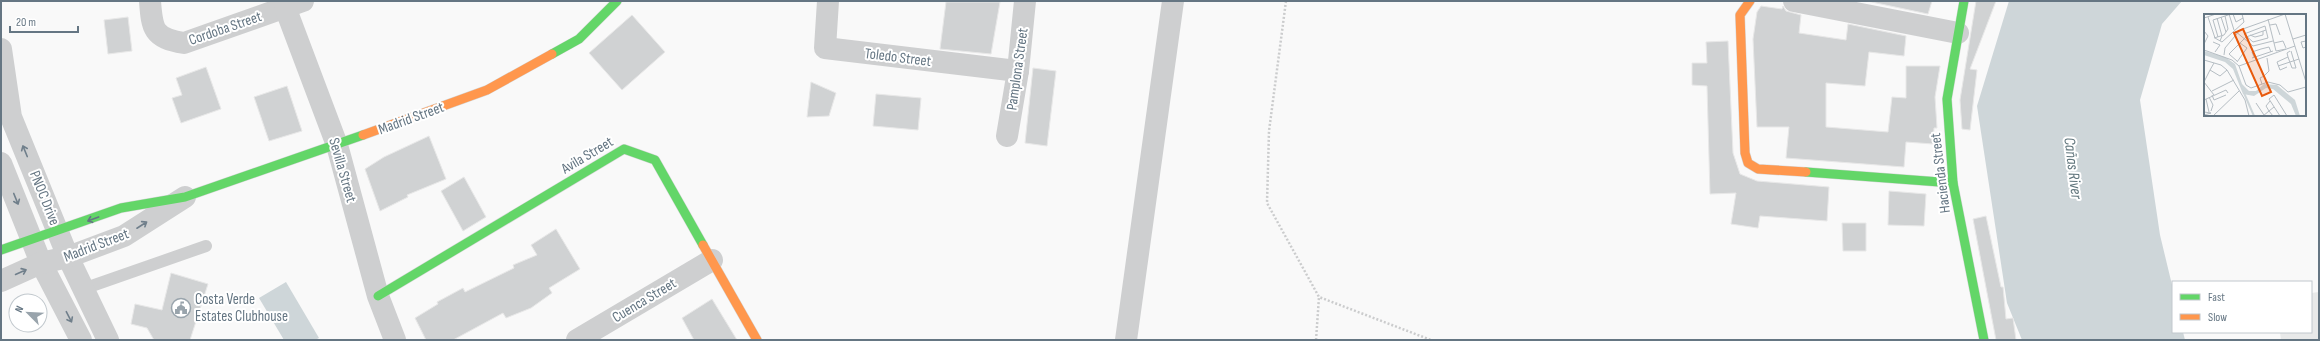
<svg xmlns="http://www.w3.org/2000/svg" width="2320" height="341" font-family="'Sofia Sans Condensed',sans-serif">
<style>
.built{fill:#e8e9e9}
.water{fill:#ced6d9}
.building{fill:#d0d2d3;stroke:#e8e8e8}
.lines{fill:none;stroke-linecap:round;stroke-linejoin:round}
.fast-casing{stroke:#d5d6d7;stroke-width:10}
.slow-casing{stroke:#d5d6d7;stroke-width:10}
.path{stroke:#cbcccd;stroke-width:2.5;stroke-dasharray:2 2;stroke-linecap:butt}
.lane{stroke:#cecfd0;stroke-width:12}
.street{stroke:#cecfd0;stroke-width:22}
.fast{stroke:#63d668;stroke-width:9}
.slow{stroke:#ff974d;stroke-width:9}
.oneway{stroke:#707f8b}
.oneway2{stroke:#657683}
.labels{text-anchor:middle;stroke-width:4;stroke-linejoin:round;paint-order:stroke}
.street-label{font-size:15px;fill:#657683;stroke:#fff}
.poi-label{font-size:15px;fill:#657683;stroke:#fff;text-anchor:start}
.water-label{font-size:16px;font-style:italic;fill:#60757c;stroke:#fff}
.inset-river{fill:none;stroke:#ced6d9;stroke-width:2}
.inset-road{fill:none;stroke:#b5bdc3;stroke-width:1}
.view{fill:#e8590c;fill-opacity:0.15;stroke:#e8590c;stroke-width:2}
.inset-edge{fill:none;stroke:#657683;stroke-width:2}
</style>
<rect width="100%" height="100%" fill="#f9f9f9"/>
<!-- built -->
<path class="built" d="M2319,292V340H2281L2280,332H2311V293Z"/>
<!-- water -->
<g class="water">
<path d="M2009,1H2182L2162,24L2140,100L2160,235L2173,289V332H2183L2185,340H2022L2007,303L1977,106Z"/>
<path d="M286,282L319,338L315,340H284L259,298Z"/>
</g>
<!-- building -->
<g class="building">
<path d="M1867,1H1932L1928,14Z"/>
<path d="M1976,1H1996L1970,69L1977,70L1970,130L1962,129L1960,100Z"/>
<path d="M946,2H1000L991,54L940,49Z"/>
<path d="M1761,6L1782,9L1783,6L1786,11L1801,15L1799,33L1846,40L1848,24L1906,36L1904,56L1869,52L1865,86L1826,83V127L1888,132L1892,97L1906,98V66H1940L1935,97L1937,128H1934L1933,144L1906,142L1904,167L1786,158L1789,127H1757L1753,39L1757,12Z"/>
<path d="M632,15L665,52L622,90L589,53Z"/>
<path d="M128,17L132,51L108,54L104,20Z"/>
<path d="M1728,41L1733,153L1740,174L1757,181L1829,187L1827,221L1760,216L1758,228L1731,224L1736,193L1710,194L1707,86L1692,85V63H1707L1706,42Z"/>
<path d="M206,67L221,109L181,123L172,98L182,95L176,78Z"/>
<path d="M1033,68L1056,71L1047,146L1025,143Z"/>
<path d="M811,82L836,93L829,116L807,117Z"/>
<path d="M287,86L302,131L269,141L254,97Z"/>
<path d="M876,94L921,98L918,130L873,126Z"/>
<path d="M429,136L446,179L407,195L408,197L380,211L365,169L384,157Z"/>
<path d="M464,177L486,217L463,231L441,191Z"/>
<path d="M1889,191L1926,194L1924,226L1888,225Z"/>
<path d="M1986,216L2001,287H2003L2006,319L2013,318L2016,340H1996L1973,219Z"/>
<path d="M1842,223H1866V251H1843Z"/>
<path d="M556,229L580,269L549,288L552,293L531,308L506,318L503,313L453,340H426L415,318L438,304L437,302L463,288L465,292L514,268L513,265L537,255L531,245Z"/>
<path d="M171,273L208,284L190,340H154L147,328L131,324L135,304L162,310Z"/>
<path d="M712,299L737,340H694L682,318Z"/>
</g>
<g class="lines">
<defs>
<g id="fast">
<path d="M1964,1L1947,99L1953,183L1984,340"/>
<path d="M552,54L579,39L617,1"/>
<path d="M1806,172L1953,183"/>
<path d="M1,250L121,208L185,197L363,135"/>
<path d="M378,296L624,149L655,160L703,245"/>
</g>
<g id="slow">
<path d="M1750,1L1740,15L1745,153L1748,163L1758,169L1806,172"/>
<path d="M363,135L487,90L552,54"/>
<path d="M703,245L757,340"/>
</g>
</defs>
<!-- fast casing -->
<use href="#fast" class="fast-casing"/>
<!-- slow casing -->
<use href="#slow" class="slow-casing"/>
<!-- path -->
<g class="path">
<path d="M1286,1L1269,131L1267,203L1319,297L1431,340"/>
<path d="M1316,340L1319,297"/>
</g>
<!-- lane -->
<path class="lane" d="M83,289L206,246"/>
<!-- street -->
<g class="street">
<path d="M150,1C152,29 153,38 184,43L303,1"/>
<path d="M285,1V7L337,145L378,296L395,340"/>
<path d="M828,1L825,48L1018,71"/>
<path d="M1794,1L1958,33"/>
<path d="M1,49L11,117L68,257L108,340"/>
<path d="M1007,136L1018,71L1025,1"/>
<path d="M1,163L41,263L81,340"/>
<path d="M1,281L41,263L68,257L124,236L185,197"/>
<path d="M577,340L712,260"/>
<path d="M1126,340L1173,1"/>
</g>
<!-- fast -->
<use href="#fast" class="fast"/>
<!-- slow -->
<use href="#slow" class="slow"/>
</g>
<!-- one-way arrows -->
<defs><path id="oneway-shaft" d="M-6 0H5M1.5-3L5.5 0L1.5 3" fill="none" stroke-width="1.6" stroke-linecap="round" stroke-linejoin="round"/></defs>
<g class="oneway">
<use href="#oneway-shaft" transform="translate(25 151) rotate(-112)"/>
<use href="#oneway-shaft" transform="translate(16 199) rotate(68)"/>
<use href="#oneway-shaft" transform="translate(142 225) rotate(-33)"/>
<use href="#oneway-shaft" transform="translate(21 272) rotate(-24)"/>
<use href="#oneway-shaft" transform="translate(69 317) rotate(63)"/>
</g>
<use class="oneway2" href="#oneway-shaft" transform="translate(93 219) rotate(160)"/>
<!-- icons -->
<defs>
<symbol id="civic-ring" viewBox="-11 -11 22 22"><circle r="9.5" fill="#fff" stroke="#99a4ac" stroke-width="1.5"/><path d="M-.6-6.5H3V-4.5H.6V-3L4-1V1h2V6H-6V1h2V-1L-.6-3ZM-1.2 2.5V6h2.4V2.5Z" fill="#99a4ac"/></symbol>
</defs>
<g fill-rule="evenodd">
<use href="#civic-ring" x="170" y="297" width="22" height="22"/>
</g>
<g class="labels">
<!-- street labels -->
<g class="street-label">
<text transform="translate(225 28) rotate(-19)" y="5">Cordoba Street</text>
<text transform="translate(898 57) rotate(7)" y="5">Toledo Street</text>
<text transform="translate(1017 69) rotate(-82)" y="5">Pamplona Street</text>
<text transform="translate(411 118) rotate(-20)" y="5">Madrid Street</text>
<text transform="translate(587 155) rotate(-31)" y="5">Avila Street</text>
<text transform="translate(343 170) rotate(74)" y="5">Sevilla Street</text>
<text transform="translate(1940 173) rotate(-97)" y="5">Hacienda Street</text>
<text transform="translate(45 198) rotate(68)" y="5">PNOC Drive</text>
<text transform="translate(96 245) rotate(-21)" y="5">Madrid Street</text>
<text transform="translate(644 300) rotate(-31)" y="5">Cuenca Street</text>
</g>
<!-- poi labels -->
<g class="poi-label">
<text x="195" y="304">Costa Verde<tspan x="195" dy="17">Estates Clubhouse</tspan></text>
</g>
<!-- water labels -->
<g class="water-label">
<text transform="translate(2074 168) rotate(83)" y="6">Cañas River</text>
</g>
</g>
<!-- overview -->
<g transform="translate(2204 14)">
<rect width="102" height="102" fill="#f9f9f9"/>
<path d="M0,37L21,43L31,50L38,70L45,77H52L60,70L73,71L91,86L96,102H92L87,90L69,75L62,74L50,82L39,80L29,55L21,48L0,41Z" fill="#ced6d9"/>
<path class="inset-river" d="M40,79L50,102"/>
<path class="inset-road" d="M25,0L30,16M29,0L32,8L39,4M81,0L102,68M4,3L11,24L18,28L40,8L38,0M17,3L22,18M0,4L12,0M13,4L18,22L16,27M64,5L72,37L82,35M66,11L72,10L76,21M61,12L64,24L49,28L40,20ZM0,17L4,22L0,30M31,17L49,32L69,27M46,21L51,23L59,21V17M14,23L9,6L27,0M10,24L20,21L24,15L21,2M89,25L102,21M102,27L97,28L99,34L102,33M9,28L16,31L11,38M70,29L79,27L82,34M0,36L28,46L35,52L42,71L47,74L64,68L76,71L84,78L102,73M86,37L83,39L84,43L88,54H92M87,37L92,54M20,41L21,34L36,16L81,0M50,43L48,38L57,35L65,33L67,38M48,44L69,37M0,46L17,51L23,56L41,86L45,102M33,47L25,40L42,23L62,16M33,48L43,34L36,29M10,49L6,56L16,62L23,56M35,52L91,32M74,52L95,45M83,53L76,56L73,48L84,43M6,56L0,68L10,81M60,62L65,57L63,44M58,70L56,64L60,62L62,68M8,77L30,66M8,81L10,86L22,81M5,83L9,91L7,97M2,85L5,98M0,86L22,76L24,79M66,87L62,92L65,97L70,93M52,89L60,101M0,98L7,99L0,101M9,102L35,77M59,102L65,97L69,102M76,102L65,85L70,81L83,102"/>
<path class="view" d="M39,15L67,78L58,82L30,19Z"/>
<rect width="102" height="102" class="inset-edge"/>
</g>
<!-- border -->
<rect width="2320" height="341" fill="none" stroke="#657683" stroke-width="4"/>
<!-- legend -->
<rect x="2172" y="281" width="140" height="52" fill="#ffffff" stroke="#c1c8cd"/>
<rect x="2180" y="294" width="20" height="6" fill="#63d668" stroke="#c1c8cd"/>
<text x="2208" y="301" font-size="12" fill="#657683">Fast</text>
<rect x="2180" y="314" width="20" height="6" fill="#ff974d" stroke="#c1c8cd"/>
<text x="2208" y="321" font-size="12" fill="#657683">Slow</text>
<!-- north arrow -->
<g transform="translate(28 313) rotate(294)"><circle r="19" fill="#ffffff" stroke="#c1c8cd"/>
<path d="M0-3L7 15L0 10L-7 15Z" fill="#99a4ac"/>
<text y="-6" font-size="11" font-weight="bold" text-anchor="middle" fill="#657683">N</text>
</g>
<!-- scale -->
<path d="M10 26v6h68v-6" fill="none" stroke="#657683" stroke-width="2"/>
<text x="16" y="26" font-size="12" fill="#657683" stroke="#ffffff" stroke-width="3" paint-order="stroke">20 m</text>
</svg>
